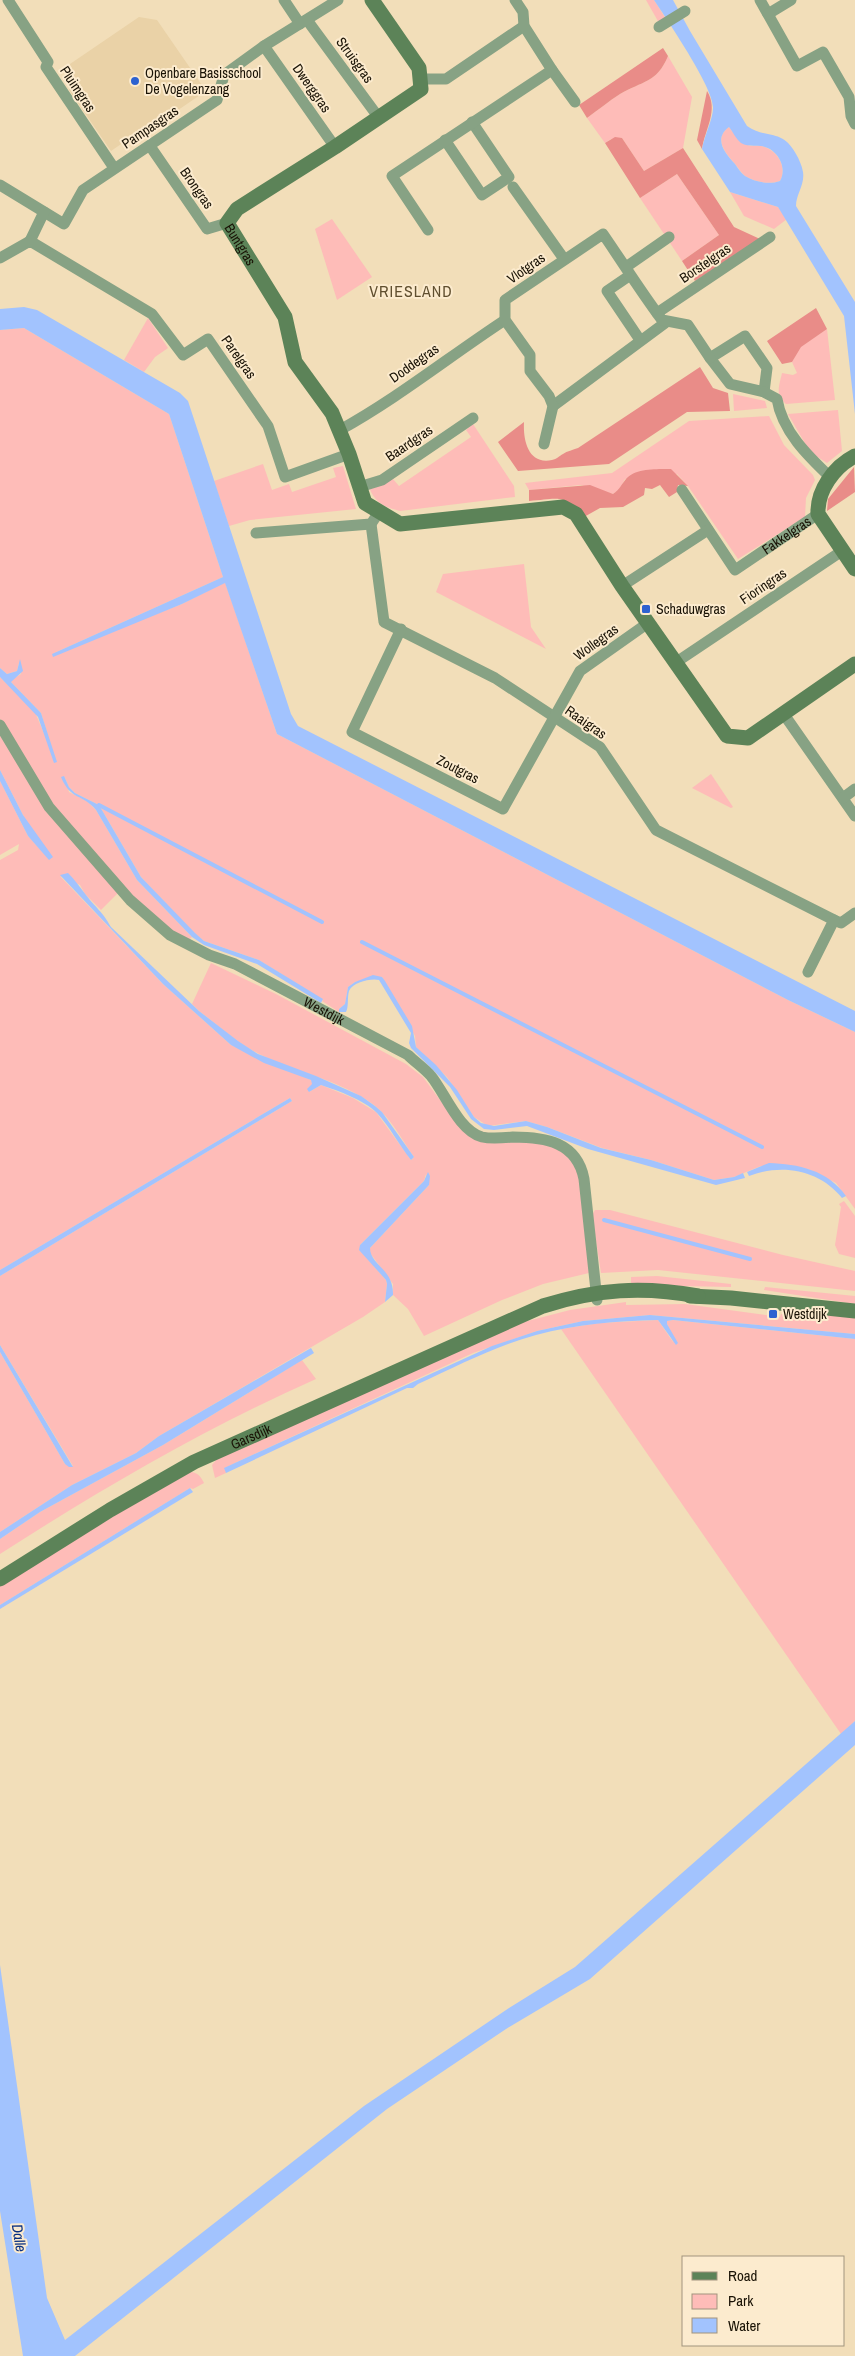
<svg xmlns="http://www.w3.org/2000/svg" width="855" height="2356" font-family="'Archivo Narrow',sans-serif">
<style>
.built{fill:#ead2a7}
.green{fill:#febcb8}
.forest{fill:#e98c88}
.water{fill:#a2c3fe;fill-rule:evenodd}
.lines{fill:none;stroke-linecap:round;stroke-linejoin:round}
.stream{stroke:#a2c3fe;stroke-width:4}
.street{stroke:#87a284;stroke-width:11}
.secondary{stroke:#5c8358;stroke-width:15}
.poi-dot{fill:#2d62d0;stroke:#fcebce;stroke-width:2}
.labels{text-anchor:middle;stroke-width:4;stroke-linejoin:round;paint-order:stroke}
.street-label{font-size:14px;fill:#191205;stroke:#fcebce}
.poi-label{font-size:14px;fill:#191205;stroke:#fcebce;text-anchor:start}
.water-label{font-size:15px;font-style:italic;fill:#082f81;stroke:#fcebce}
.quarter-label{font-size:16px;letter-spacing:1px;fill:#604f2f;stroke:#fcebce}
</style>
<rect width="100%" height="100%" fill="#f2deb9"/>
<!-- built -->
<path class="built" d="M139,17L157,20L206,91L159,123L156,120L111,151L69,90L73,73L69,71L70,64Z"/>
<!-- green -->
<g class="green">
<path d="M646,0H654L666,19L659,23Z"/>
<path d="M668,56L692,97L683,148L644,171L622,138L611,139L605,143L587,118C598,110 609,101 620,94C642,81 657,83 668,56Z"/>
<path d="M729,127C733,133 739,139 746,144C750,147 755,145 761,146C777,149 788,167 780,181C769,185 755,182 745,176C741,173 738,167 735,164C725,152 713,139 729,127Z"/>
<path d="M677,174L719,235L682,261L640,198Z"/>
<path d="M730,192L778,207L787,219L774,229L744,216Z"/>
<path d="M332,219L372,277L337,300L315,229Z"/>
<path d="M148,318L168,348L155,357L144,372L124,360Z"/>
<path d="M24,328L169,414L223,577L52,654L182,604L225,582L277,734L788,1000L855,1032V1209L836,1183L808,1169L761,1166L734,1177L714,1180L651,1160L602,1148L547,1127L526,1121L488,1126L474,1117L447,1077L416,1047L415,1036L382,977L355,982L348,987L345,1004L339,1009V1012L322,1001L323,1000L259,960L204,941L194,933L141,877L99,805L75,793L69,787L64,776L69,792L87,801L96,810L137,880L192,937L187,942L152,916L84,845L37,783L0,719V677L35,712L56,762L41,713L11,682V680L21,674L19,663L17,671L7,674L0,668V330Z"/>
<path d="M827,329L835,400L786,404C775,395 779,386 782,373L793,375L797,373L792,362L800,347Z"/>
<path d="M733,394L765,401L767,408L734,411Z"/>
<path d="M838,410L842,451L827,463L810,452L788,414Z"/>
<path d="M769,416L784,445L813,475L815,480L806,498L805,517L738,559L688,486L677,474L625,479L620,489L613,494L581,485L529,490L525,483L612,473L689,421Z"/>
<path d="M473,424L514,486L515,497L400,511C384,507 374,502 369,487L393,479L399,486L471,437L466,430Z"/>
<path d="M263,464L272,490L289,484L292,492L336,477L333,468L343,466L356,509L250,520L229,526L214,481Z"/>
<path d="M524,564L531,627L546,649L436,592L443,574Z"/>
<path d="M0,730L119,892L101,910L85,894L80,885L60,876L163,984L231,1045L311,1080L313,1084L309,1092L321,1085L353,1098L376,1112L411,1160L414,1157C402,1140 391,1118 374,1105C340,1080 296,1072 259,1054C237,1043 218,1025 199,1011L192,1004L211,963L276,994L406,1064L423,1077L460,1127L557,1147L578,1165L589,1273L543,1284L502,1300L424,1336L408,1309L393,1295V1284L370,1253V1248L429,1185L426,1174L424,1181L360,1245V1250L386,1280L387,1284L385,1302L363,1317L159,1436L136,1453L72,1485L0,1532V1352L65,1464L73,1466L0,1345V1276L292,1101L290,1098L0,1270V860L18,850L19,844L0,855V781L28,836L49,859L23,815L0,770Z"/>
<path d="M711,774L733,807L731,808L692,788Z"/>
<path d="M844,1201L855,1216V1258L839,1254L835,1245L841,1207L839,1204Z"/>
<path d="M595,1210H610L783,1255L855,1271V1291L658,1270L601,1273L592,1215Z"/>
<path d="M657,1276L731,1284V1287L631,1285V1277Z"/>
<path d="M765,1287L855,1296V1304L764,1290Z"/>
<path d="M626,1302V1305L685,1304L780,1317L781,1314H828L855,1318V1334L650,1315L583,1321L537,1331L473,1353L237,1462L225,1468L226,1473L215,1478L212,1465L217,1459L516,1324L570,1310Z"/>
<path d="M658,1320L673,1342L667,1324V1321L673,1320L855,1339V1721L841,1734L561,1329L599,1323Z"/>
<path d="M302,1360L316,1379C206,1428 101,1489 0,1554V1539L40,1512L163,1445Z"/>
<path d="M190,1472C198,1472 201,1477 204,1483L193,1489L190,1488L0,1605V1586L104,1520Z"/>
</g>
<!-- forest -->
<g class="forest">
<path d="M663,48L668,56C657,83 642,81 620,94C609,101 598,110 587,118L579,105Z"/>
<path d="M707,91C719,110 705,129 702,149L697,140Z"/>
<path d="M615,137L622,138L644,171L683,148L734,227L760,239L695,281L682,261L719,235L677,174L640,198L605,143Z"/>
<path d="M816,308L827,329L801,347L792,362L782,364L767,341Z"/>
<path d="M700,367L713,388L728,393L730,411L687,412L609,464L518,471L498,442L524,422C523,440 528,465 552,460C557,459 559,456 563,454C567,451 573,450 578,448Z"/>
<path d="M854,467L855,492L827,511L828,499Z"/>
<path d="M671,469L688,486L678,485L677,492L669,497L660,485L652,489L645,488L644,495L623,507L600,508L584,517C563,493 559,499 529,501V490L590,485L613,494C620,489 621,485 626,479C635,468 658,469 671,469Z"/>
</g>
<!-- water -->
<g class="water">
<path d="M654,0H673L690,31L747,126C767,140 782,128 796,154C799,159 802,166 803,172C805,185 796,194 796,206L855,302V414L844,316L778,207L730,192L702,149C704,136 713,119 713,108C714,88 667,20 654,0ZM729,127C733,132 736,139 741,143C747,147 754,145 761,146C777,148 788,167 780,181C769,185 755,182 745,176C741,173 738,168 735,164C725,153 713,139 729,127Z"/>
<path d="M24,307L37,310L180,393L188,401L291,714L298,726L855,1011V1032L788,1000L277,734L225,583L182,604L53,657L52,654L223,577L169,414L24,328L0,330V309Z"/>
<path d="M20,659L23,671L11,682L41,713L57,762L54,763L38,717L0,677V668L7,674L17,671Z"/>
<path d="M0,770L23,815L53,857L49,860L28,836L0,781Z"/>
<path d="M64,776L69,787L75,793L99,805L141,877L195,933L204,941L259,960L323,999L321,1003L257,964L204,945L192,937L137,880L96,810C82,793 71,801 61,777Z"/>
<path d="M68,873C75,880 80,887 86,895C96,908 102,911 111,927L199,1011L238,1041L258,1054L316,1076L361,1096L375,1106L382,1112L414,1157L411,1160C399,1145 390,1127 377,1113C364,1100 339,1091 321,1085L309,1092L307,1089L312,1084L311,1080L264,1063L231,1045L163,984L60,875Z"/>
<path d="M373,975L382,977L385,981L412,1026L416,1047L436,1065L457,1090L474,1117L481,1123L494,1126L526,1121L547,1127L601,1148L651,1160L714,1180L734,1177L743,1173L745,1178L716,1185L588,1149L527,1126L494,1130L484,1129L471,1119L450,1087L411,1048L409,1043L411,1033L379,980C371,978 353,982 349,991C347,998 349,1006 346,1012H339V1009L345,1004L348,987L355,982Z"/>
<path d="M290,1098L292,1101L0,1276V1270Z"/>
<path d="M769,1163C798,1164 828,1170 846,1196L842,1198C820,1170 782,1163 749,1176L747,1172Z"/>
<path d="M428,1172L430,1176L429,1185L370,1248C370,1265 394,1269 393,1295L385,1302L387,1284L386,1280L359,1250L360,1245L424,1181Z"/>
<path d="M650,1315L855,1334V1339L673,1320L667,1321V1324L678,1343L676,1345L658,1320C617,1321 576,1324 536,1335C495,1346 457,1366 418,1384L413,1388H407L226,1473L224,1468L237,1462L492,1346L537,1331L583,1321Z"/>
<path d="M0,1345L73,1467H69L65,1464L0,1352Z"/>
<path d="M311,1348L314,1353L163,1445L40,1512L0,1539V1532L72,1485L136,1453L159,1436Z"/>
<path d="M190,1488L193,1492L0,1609V1605Z"/>
<path d="M855,1721V1745L590,1979L506,2029L387,2109L75,2356H23L0,2211V1965L47,2298L65,2340L364,2106L509,2008L575,1967Z"/>
</g>
<g class="lines">
<!-- stream -->
<g class="stream">
<path d="M99,805L322,922"/>
<path d="M362,942L762,1147"/>
<path d="M604,1220L750,1259"/>
</g>
<!-- street -->
<g class="street">
<path d="M8,0L48,62L46,67L114,168"/>
<path d="M284,0L300,24"/>
<path d="M760,0L797,66L823,52L849,97L851,116L855,124"/>
<path d="M768,14L791,0"/>
<path d="M307,20L379,118"/>
<path d="M659,27L685,11"/>
<path d="M264,46L335,147"/>
<path d="M552,70L575,102"/>
<path d="M421,79H446L524,26"/>
<path d="M445,140L482,195L509,177L472,122"/>
<path d="M150,146L207,229L227,223"/>
<path d="M0,185L64,224L83,190L217,100L224,75L264,46L338,0"/>
<path d="M513,187L564,259"/>
<path d="M428,230L392,176L552,70L524,26L523,12L515,0"/>
<path d="M30,241L44,212"/>
<path d="M0,258L30,241L152,314L183,355L208,339L268,426L285,477L349,454"/>
<path d="M626,267L669,237"/>
<path d="M629,276L607,291L640,340"/>
<path d="M657,313L770,237"/>
<path d="M745,336L767,368L764,392L730,384L710,358Z"/>
<path d="M764,392L777,399C782,431 808,456 830,477"/>
<path d="M553,406L665,323L662,320"/>
<path d="M340,430C398,398 450,356 505,320"/>
<path d="M544,444L553,406L549,396L530,371V355L505,320V300L603,234C623,263 641,292 662,320L688,325L710,358"/>
<path d="M359,487L382,480L473,418"/>
<path id="s1" d="M682,490L735,570L818,514"/>
<path d="M371,524L384,622L495,678L600,747L656,830L834,920L841,923L855,913"/>
<path d="M256,533L371,524L375,518"/>
<path d="M622,586L708,530"/>
<path d="M401,629L352,732L503,809L580,671L648,623"/>
<path d="M675,663L842,551"/>
<path d="M783,713L855,816"/>
<path id="s2" d="M0,725L49,807L130,900L170,935L209,955L235,964L408,1055C415,1062 424,1068 431,1076C445,1093 459,1131 482,1137C491,1139 503,1138 513,1137C545,1137 577,1142 584,1179L597,1300"/>
<path d="M843,798L855,789"/>
<path d="M808,972L834,920"/>
</g>
<!-- secondary -->
<g class="secondary">
<path id="s3" d="M372,0L419,68L421,89L335,147L237,209L227,223L285,317L295,362L332,413L349,454L365,503L400,524L563,507L576,514L622,586L727,736L748,738L855,664"/>
<path d="M855,456C834,467 817,490 818,514L855,569"/>
<path d="M690,1296L731,1298L855,1311"/>
<path id="s4" d="M0,1579L110,1510L194,1462L543,1306C597,1289 642,1286 698,1296"/>
</g>
</g>
<!-- markers -->
<g class="poi-dot">
<circle cx="135" cy="81" r="5"/>
<rect x="641" y="604" width="10" height="10" rx="2.5"/>
<rect x="768" y="1309" width="10" height="10" rx="2.5"/>
</g>
<g class="labels">
<!-- street labels -->
<g class="street-label">
<text transform="translate(355 60) rotate(54)" y="5">Struisgras</text>
<text transform="translate(312 88) rotate(55)" y="5">Dwerggras</text>
<text transform="translate(78 89) rotate(56)" y="5">Pluimgras</text>
<text transform="translate(150 127) rotate(-34)" y="5">Pampasgras</text>
<text transform="translate(197 188) rotate(55)" y="5">Brongras</text>
<text dy="5" stroke="none"><textPath href="#s3" startOffset="366">Buntgras</textPath></text>
<text transform="translate(705 263) rotate(-34)" y="5">Borstelgras</text>
<text transform="translate(526 268) rotate(-35)" y="5">Vlotgras</text>
<text transform="translate(239 357) rotate(55)" y="5">Parelgras</text>
<text transform="translate(414 363) rotate(-35)" y="5">Doddegras</text>
<text transform="translate(409 443) rotate(-34)" y="5">Baardgras</text>
<text dy="5" stroke="none"><textPath href="#s1" startOffset="158">Fakkelgras</textPath></text>
<text transform="translate(763 586) rotate(-34)" y="5">Fioringras</text>
<text transform="translate(596 642) rotate(-36)" y="5">Wollegras</text>
<text transform="translate(586 722) rotate(35)" y="5">Raaigras</text>
<text transform="translate(458 769) rotate(27)" y="5">Zoutgras</text>
<text dy="5" stroke="none"><textPath href="#s2" startOffset="444">Westdijk</textPath></text>
<text dy="5" stroke="none"><textPath href="#s4" startOffset="289">Garsdijk</textPath></text>
</g>
<!-- poi labels -->
<g class="poi-label">
<text x="145" y="78">Openbare Basisschool<tspan x="145" dy="16">De Vogelenzang</tspan></text>
<text x="656" y="614">Schaduwgras</text>
<text x="783" y="1319">Westdijk</text>
</g>
<!-- water labels -->
<g class="water-label">
<text transform="translate(19 2238) rotate(81)" y="5">Dalle</text>
</g>
<!-- quarter labels -->
<g class="quarter-label">
<text x="411" y="297">VRIESLAND</text>
</g>
</g>
<!-- legend -->
<rect x="682" y="2256" width="162" height="90" fill="#fcebce" stroke="#a1947e"/>
<rect x="692" y="2272" width="25" height="8" fill="#5c8358" stroke="#a1947e"/>
<text x="728" y="2281" font-size="15" fill="#191205">Road</text>
<rect x="692" y="2294" width="25" height="15" fill="#febcb8" stroke="#a1947e"/>
<text x="728" y="2306" font-size="15" fill="#191205">Park</text>
<rect x="692" y="2318" width="25" height="15" fill="#a2c3fe" stroke="#a1947e"/>
<text x="728" y="2331" font-size="15" fill="#191205">Water</text>
</svg>
